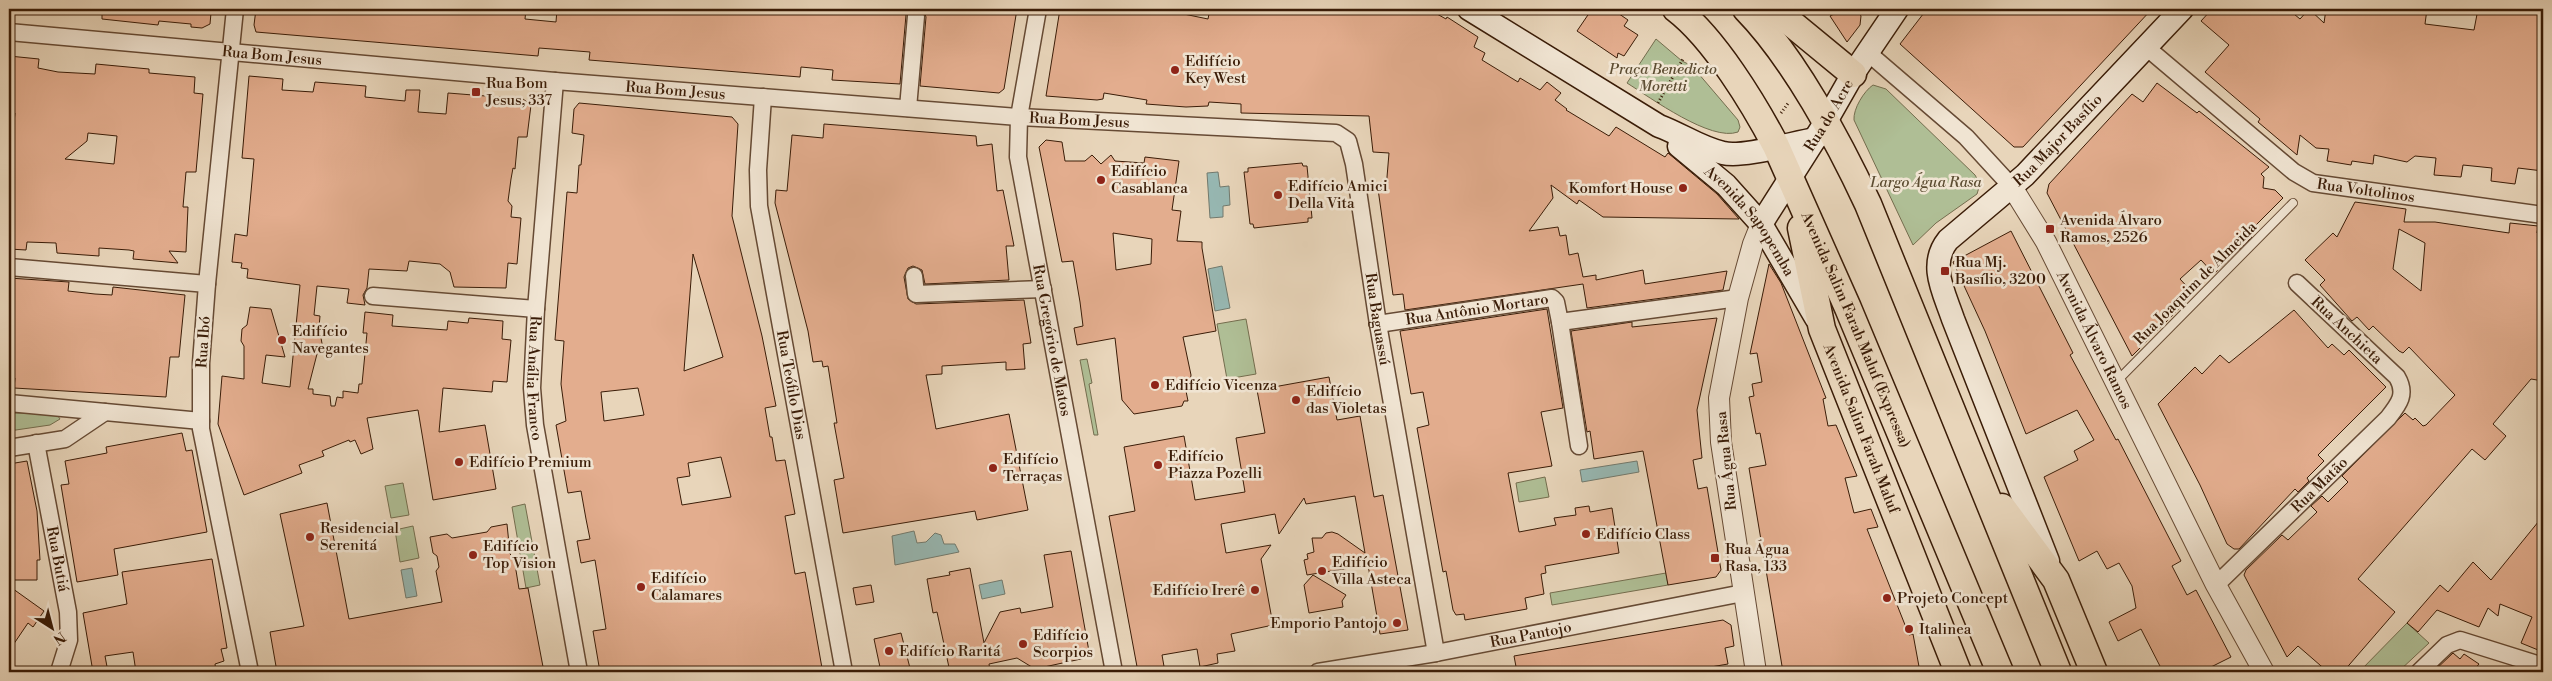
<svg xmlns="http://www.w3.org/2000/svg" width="2552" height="681" font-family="'Libre Bodoni',serif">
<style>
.green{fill:#afbe95;stroke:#746d4e}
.water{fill:#97b8b3;stroke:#727a6e}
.building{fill:#e3ad8e;stroke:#3a1c07;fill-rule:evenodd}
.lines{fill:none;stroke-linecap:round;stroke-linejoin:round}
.service-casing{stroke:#664a34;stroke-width:10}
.minor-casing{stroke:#664a34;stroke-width:19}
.tertiary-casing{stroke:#664a34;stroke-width:22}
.secondary-casing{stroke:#3a1c07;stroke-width:25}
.trunk-casing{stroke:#3a1c07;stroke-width:29}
.path{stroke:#3a1c07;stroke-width:3;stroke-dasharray:1 2.5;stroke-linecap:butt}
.service{stroke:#f0e4d2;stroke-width:8}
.minor{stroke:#f0e4d2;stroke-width:16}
.tertiary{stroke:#f0e4d2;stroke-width:20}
.secondary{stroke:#f0e4d2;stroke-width:22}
.trunk{stroke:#e8d5ba;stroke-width:26}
.poi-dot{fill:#8f2418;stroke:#f0e4d2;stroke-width:2}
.labels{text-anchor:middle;stroke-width:5;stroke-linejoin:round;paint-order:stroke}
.street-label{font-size:15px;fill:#3a1c07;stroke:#f0e4d2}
.poi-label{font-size:15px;fill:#3a1c07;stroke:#f0e4d2;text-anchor:start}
.park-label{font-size:15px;font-style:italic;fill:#5d4d32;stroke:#f0e4d2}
</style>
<rect width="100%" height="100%" fill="#e8d5ba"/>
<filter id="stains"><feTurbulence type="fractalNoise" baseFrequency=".004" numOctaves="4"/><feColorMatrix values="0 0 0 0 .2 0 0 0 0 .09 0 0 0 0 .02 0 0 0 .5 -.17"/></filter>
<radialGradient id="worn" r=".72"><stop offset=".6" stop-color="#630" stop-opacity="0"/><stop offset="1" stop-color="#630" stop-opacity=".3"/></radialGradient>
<!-- green -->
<g class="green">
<path d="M1656,39L1682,61L1692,66L1738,120L1740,127L1738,132C1711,142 1651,98 1627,83Z"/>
<path d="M1873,85L1886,89L1975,175L1980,184L1977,194L1936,223L1913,245L1854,120C1853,109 1864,91 1873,85Z"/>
<path d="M1246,319L1256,374L1227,379L1217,324Z"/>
<path d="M1087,359L1092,383L1089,384L1098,435H1094L1080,360Z"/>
<path d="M9,413H56L60,419L50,425L9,431Z"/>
<path d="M1545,477L1549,497L1519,502L1516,483Z"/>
<path d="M403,483L409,515L391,518L385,486Z"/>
<path d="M525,504L540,585L526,588L512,507Z"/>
<path d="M413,526L419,558L400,562L395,530Z"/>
<path d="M1666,573L1668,585L1552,605L1550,593Z"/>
<path d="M2407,623L2429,643L2398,672H2359Z"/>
</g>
<!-- water -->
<g class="water">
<path d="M1218,172L1220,187L1229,186L1230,205L1223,206V217L1210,218L1207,173Z"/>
<path d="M1222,266L1230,308L1215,311L1208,269Z"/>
<path d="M1637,461L1639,472L1582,482L1580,470Z"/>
<path d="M914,531L917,543L926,542L935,533L941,535L944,544H955L959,552L895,565L892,536Z"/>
<path d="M412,568L417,596L406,598L401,570Z"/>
<path d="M1002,580L1005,594L982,599L979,585Z"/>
</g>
<!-- building -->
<g class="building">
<path d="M102,9H200V12L211,13L210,24L202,28L191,27V24L159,21L158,25L102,19Z"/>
<path d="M256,9H526L525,19L556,22L557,9H910L906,15L900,84L832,80L833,70L801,67L800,77L589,60L590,52L539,48L538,56L256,32L254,25Z"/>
<path d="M923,9H1017L1004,89L999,93L920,86L926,17Z"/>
<path d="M1060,9H1174V12L1208,19L1210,9H1428L1446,19L1447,17L1478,37L1474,47L1485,53L1482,60L1518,82L1520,78L1540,90L1547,82L1561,93L1555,100L1567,109L1566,110L1609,136L1616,127L1665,157L1668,153L1717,194L1739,219L1603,217L1579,200L1577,204L1551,185L1553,198L1529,231L1558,227L1560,236L1566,235L1569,255L1578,253L1583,277L1596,275V280L1643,270L1645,284L1727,271L1723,290L1587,308L1583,284L1405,310L1403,294L1393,295L1378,189H1386L1389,153L1373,152L1369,116L1241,113V104L1209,102L1208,106L1186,107L1146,104L1147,100L1104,93L1103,99L1097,100L1046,96Z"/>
<path d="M1592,9H1612L1628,20L1624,26L1638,35L1624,56L1618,53L1617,58L1577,31Z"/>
<path d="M1831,9H1857L1861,16L1860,25L1847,42L1830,16L1834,14Z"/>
<path d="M1927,9H2152L2023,147H2014L1900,44Z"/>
<path d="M2212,9H2288L2300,19L2309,9L2324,23L2326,9H2427L2425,24L2474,30L2478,9H2543V171L2518,168L2515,184L2491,181L2492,168L2463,165L2461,177L2434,175L2436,158L2415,156L2407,162L2374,155L2373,164L2352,161L2351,165L2327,161L2329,149L2316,148L2300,135L2297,155L2258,122L2260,119L2205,72L2229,45L2201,21Z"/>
<path d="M9,56L39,59L38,68L58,72L95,74L96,64L149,69V73L195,77L194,93L203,94L196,172H186L183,207H188L186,252L169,251L178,263L133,259L134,251L129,250L99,248V256L57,253L56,243L27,242L26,250L9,249V150L11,151L15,113H9ZM88,133L117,136L114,164L65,159L87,141Z"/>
<path d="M249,76L283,79L282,90L313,92L315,82L366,86L365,97L405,101L406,90H420L418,112L446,114L448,93L523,99L531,105L527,137H518L515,169L513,168L511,179L508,201L512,206L511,217L521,218L517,264L508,263L506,288L454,287L450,272L440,264L409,261L407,271L369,269L367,288L363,295L365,305L347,303L349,289L317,286L314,315L320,316L319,327L323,349L317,354L308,389H313V394L330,396L331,406H335L337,397L343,398V391L358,393L359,384H362L367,333H363L365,312L393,315L392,326L447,330L448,321L468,323L469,318L503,321L502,339L511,340L507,382L493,381L492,392L443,388L439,432L485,425L496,489L433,500L418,410L367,418L373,449L361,454L355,440L350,442L349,440L322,451L324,456L299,465L302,473L244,495L218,424L222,376L244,379V346L241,341L242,329L247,325L250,307L271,309L285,357L266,355L262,383L290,387L300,285L247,278L248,269L241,268L242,263L232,262L235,234L247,236L254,159L242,158Z"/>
<path d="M2157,83L2197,113L2199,111L2269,167L2261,174L2264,177L2263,188L2275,190L2283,198L2248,233L2252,237L2214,274L2201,260L2180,279L2194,294L2132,356L2047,193L2049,184L2132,94L2143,102Z"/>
<path d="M579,103L732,117L738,124L732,216L762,336L776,406L765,408L770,437H772L776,461L785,460L795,514L785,516L795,574L805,572L822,668L802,672H790L789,668L765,672H629V667L600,672L593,631L606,629L595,560L581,563L577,541L590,539L586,519L581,491L568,493L556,425L566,421L561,384L564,341L555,340L567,192L577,193L579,165H581L584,135L572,133L574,109ZM693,254L723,357L684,371ZM638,388L644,415L604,421L601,392ZM721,457L731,497L682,505L677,478L690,476L688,463Z"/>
<path d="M824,124L976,136L977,146L992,144L997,191L1003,190L1014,246H1006L1009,280L925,284L922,270L913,266L908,268L904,277L908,299L916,304L1024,300L1031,343L1023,344L1025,369L1006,370V362L942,366V374L926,375L936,429L1009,414L1028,510L977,520L975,511L843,533L834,480L844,478L834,423H837L828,366L823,367L822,361L813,362L808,331L775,203L776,190L787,191L792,135L823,138Z"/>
<path d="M1046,140L1062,142L1065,161H1085L1092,155L1101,164L1111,155L1115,161L1144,163L1145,157L1179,161L1172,210L1181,211L1177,241L1202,242V248L1216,331L1183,337L1191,375L1189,390L1186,391L1188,401H1184L1182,406L1134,414L1122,400L1115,338L1077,345L1074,328L1083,326L1080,302L1073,261L1062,262L1039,147ZM1113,233L1152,239L1151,264L1116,270Z"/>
<path d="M1302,163L1303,166H1307L1312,218H1308V222L1254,228L1253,224H1250L1244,172H1248V168Z"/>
<path d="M2355,202L2406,209L2404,222H2435L2509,233L2510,223L2538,226L2537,233L2543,234V381L2531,379L2493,424L2506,436L2485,460L2472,449L2358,579L2395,612L2343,672H2328L2298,646L2287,657L2244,575L2246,570L2282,535L2288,540L2317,512L2311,506L2322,496L2328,502L2348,482L2342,476L2405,413L2413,420L2415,418L2423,426L2426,425L2455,395L2409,347L2403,353L2399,351L2373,326L2369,330L2357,317L2352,321L2320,285L2325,280L2305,260L2333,233L2337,237ZM2399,229L2425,243L2421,291L2393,269Z"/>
<path d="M2011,231L2073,353L2070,355L2116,440L2118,439L2181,561L2172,566L2187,595L2196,590L2231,657L2201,672H2163L2141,629L2118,641L2109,622L2136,608L2132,586L2119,563L2107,569L2097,551L2079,561L2044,477L2078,460L2074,451L2094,440L2077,410L2026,434L1985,331L1953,262Z"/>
<path d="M1769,264L1781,283L1826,398L1823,399L1828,426L1836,425L1857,476L1845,478L1854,513L1871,509L1878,527L1867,529L1909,635L1913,634L1920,672H1783L1749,468L1766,465L1760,433L1756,434L1749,397L1754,396L1752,384L1762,382L1757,353L1750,354Z"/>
<path d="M9,278L69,282L68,291L95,294L112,295L113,287L185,295L179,357H170L166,397L14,388L15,378H9Z"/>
<path d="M1547,309L1563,408L1541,412L1552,466L1508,473L1519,532L1556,525L1554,518L1576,515L1575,508L1589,506L1590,512L1612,508L1619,553L1545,566L1546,573L1541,574L1544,594L1525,598L1527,609L1465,620L1464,614L1456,615L1453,610L1446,571L1443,572L1417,428L1429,425L1423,392L1411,394L1400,331Z"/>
<path d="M2294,310L2328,348L2332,344L2344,355L2349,350L2386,387L2318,455L2324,461L2307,478L2309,481L2298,492L2295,489L2239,549H2234L2227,544L2200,485L2158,404L2195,367L2202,374L2220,355L2229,363Z"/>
<path d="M1717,318L1697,410L1702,458L1693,460L1698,489L1707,487L1721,570L1716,577L1668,585L1643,451L1594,459L1590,431L1587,432L1571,331L1632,322V327Z"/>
<path d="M1329,377L1337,420L1360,416L1374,497L1383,495L1408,630L1380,634L1368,565L1307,575L1304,560L1308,559L1307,554L1314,552L1312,538H1322L1326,533L1332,532L1338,534L1365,553L1355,496L1306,504L1304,498L1279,534L1275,514L1221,524L1226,553L1271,545L1261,559L1273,625L1231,634L1235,651L1217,654L1218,663L1200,667L1197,649L1162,655L1165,672H1138L1109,516L1135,511L1124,447L1184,436L1195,500L1245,492L1236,438L1265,433L1257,390Z"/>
<path d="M182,433L186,451L192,450L207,532L114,549L118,575L77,582L61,485L69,484L65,461L107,453L106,447Z"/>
<path d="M27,461L37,511L40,560H37V580H9V464Z"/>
<path d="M327,503L349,619L442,602L436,571L439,567L437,556L433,553L430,537L447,534L452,538L487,532L491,527L507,524L510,554L514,558L519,589L528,588L544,672H277L270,632L304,626L280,514Z"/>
<path d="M2543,516V652L2521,643L2532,617L2500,604L2498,616L2488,608L2479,627L2437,610L2418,632L2407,623L2440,585L2448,592L2473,562L2491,580Z"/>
<path d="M1071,551L1090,657L1035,669L1017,658L989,664L990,670L950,672L937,612L933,613L927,579L950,575L949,572L970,568L984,643L1000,612L1020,608L1021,613L1053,607L1044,555Z"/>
<path d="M212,559L227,648L221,649L224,661L215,664L216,672H136L133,652L105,656L108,672H93L83,613L127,604L122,572Z"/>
<path d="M1313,575L1346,595L1342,601L1343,607L1309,613L1304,585Z"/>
<path d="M871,585L874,602L856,605L853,588Z"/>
<path d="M9,586L44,611L33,627L28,623L9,651Z"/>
<path d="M1723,620L1731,625L1734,646L1725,648L1728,664L1682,672H1517L1514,656Z"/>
<path d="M901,633L911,672H881L874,639Z"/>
<path d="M2453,653L2460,659L2464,654L2479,664L2474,670L2476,672H2433Z"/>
</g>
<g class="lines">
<defs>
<path id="service" d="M2117,381L2293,203"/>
<g id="minor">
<path d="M235,9L207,284L201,363V429L250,672"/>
<path id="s1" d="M1038,9L1019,117L1018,157L1114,672"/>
<path id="s2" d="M9,32L555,81L1019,117L1336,133L1348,141L1354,164L1378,324L1436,653"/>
<path id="s3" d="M2146,47L2294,172L2313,183L2543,215"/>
<path d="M1867,52L1966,137L2012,187"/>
<path id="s4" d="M555,81L536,309L532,388L535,425L579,672"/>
<path id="s5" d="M763,97L758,170L759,206L844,672"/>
<path d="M908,108L916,16"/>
<path d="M9,267L207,284"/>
<path d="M914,276L916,294L1043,289"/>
<path d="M373,296L536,309"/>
<path d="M1560,322L1738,298"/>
<path id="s6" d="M1378,324L1552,298L1556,302L1560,322L1579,446"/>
<path d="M9,403L201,421"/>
<path id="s7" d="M36,443L68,612L69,640L59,672"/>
<path d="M9,448L65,439L105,412"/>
<path id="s8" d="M2216,585L2388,418C2399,404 2407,394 2397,377L2297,283"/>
<path id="s9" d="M1318,672L1436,653L1743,593"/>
<path d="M2419,672L2447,645L2460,640L2543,666"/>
</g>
<g id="tertiary">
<path id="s10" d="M2012,187L2046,242L2216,585L2264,672"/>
<path d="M1756,672L1721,442L1719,398L1738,298L1753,244L1761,224"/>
</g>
<g id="secondary">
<path d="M1469,9L1659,126C1681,134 1700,148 1723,153C1743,158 1792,143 1815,139"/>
<path id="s11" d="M1679,146L1726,185L1761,224L1816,318"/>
<path id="s12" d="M1761,224L1825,123L1853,74L1897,9"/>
<path id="s13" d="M2048,561L1953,319C1944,292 1928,265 1948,240L2025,175L2182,9"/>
</g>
<g id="trunk">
<path id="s14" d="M1676,9C1714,38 1754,104 1776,146L1848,308L2000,672"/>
<path d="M1746,9C1794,58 1839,142 1868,204L2058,672"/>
<path d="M1774,9L1853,74"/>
<path id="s15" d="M1801,228L1822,329L1958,672"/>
<path d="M2002,507L2056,580L2094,672"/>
</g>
</defs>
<!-- service casing -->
<use href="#service" class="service-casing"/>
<!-- minor casing -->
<use href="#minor" class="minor-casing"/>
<!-- tertiary casing -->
<use href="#tertiary" class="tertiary-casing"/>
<!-- secondary casing -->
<use href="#secondary" class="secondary-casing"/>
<!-- trunk casing -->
<use href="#trunk" class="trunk-casing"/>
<!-- path -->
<g class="path">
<path d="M1658,103L1683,59"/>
<path d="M1781,113L1789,102"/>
</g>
<!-- service -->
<use href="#service" class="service"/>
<!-- minor -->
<use href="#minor" class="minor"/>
<!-- tertiary -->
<use href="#tertiary" class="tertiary"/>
<!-- secondary -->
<use href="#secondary" class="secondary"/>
<!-- trunk -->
<use href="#trunk" class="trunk"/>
</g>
<!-- markers -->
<g class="poi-dot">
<circle cx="1175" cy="70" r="5"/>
<rect x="471" y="87" width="10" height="10" rx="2.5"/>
<circle cx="1101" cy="180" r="5"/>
<circle cx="1683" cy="188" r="5"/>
<circle cx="1278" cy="195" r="5"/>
<rect x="2045" y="224" width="10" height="10" rx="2.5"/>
<rect x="1940" y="266" width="10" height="10" rx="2.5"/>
<circle cx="282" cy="340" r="5"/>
<circle cx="1155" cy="385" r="5"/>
<circle cx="1296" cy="400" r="5"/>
<circle cx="459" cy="462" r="5"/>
<circle cx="1158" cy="465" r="5"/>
<circle cx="993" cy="468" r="5"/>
<circle cx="1586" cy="534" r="5"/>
<circle cx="310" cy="537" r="5"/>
<circle cx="473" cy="555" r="5"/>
<rect x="1710" y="553" width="10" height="10" rx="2.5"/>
<circle cx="1322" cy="571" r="5"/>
<circle cx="641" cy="587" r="5"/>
<circle cx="1255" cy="590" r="5"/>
<circle cx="1887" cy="598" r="5"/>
<circle cx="1397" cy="623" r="5"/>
<circle cx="1909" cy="629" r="5"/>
<circle cx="1023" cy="644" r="5"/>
<circle cx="889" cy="651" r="5"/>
</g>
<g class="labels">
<!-- street labels -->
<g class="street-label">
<text dy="5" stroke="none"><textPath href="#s2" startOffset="264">Rua Bom Jesus</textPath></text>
<text dy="5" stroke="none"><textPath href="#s2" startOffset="669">Rua Bom Jesus</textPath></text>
<text dy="5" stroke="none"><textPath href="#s12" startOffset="128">Rua do Acre</textPath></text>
<text dy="5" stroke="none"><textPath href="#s2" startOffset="1074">Rua Bom Jesus</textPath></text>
<text dy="5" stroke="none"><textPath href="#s13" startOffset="492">Rua Major Basílio</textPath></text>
<text dy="5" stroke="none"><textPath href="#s3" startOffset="269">Rua Voltolinos</textPath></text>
<text dy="5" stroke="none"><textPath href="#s11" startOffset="104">Avenida Sapopemba</textPath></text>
<text transform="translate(2195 283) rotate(-45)" y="5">Rua Joaquim de Almeida</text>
<text dy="5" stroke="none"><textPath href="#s6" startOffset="100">Rua Antônio Mortaro</textPath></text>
<text dy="5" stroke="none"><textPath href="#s2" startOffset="1526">Rua Baguassú</textPath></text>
<text dy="5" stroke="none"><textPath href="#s14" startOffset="371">Avenida Salim Farah Maluf (Expressa)</textPath></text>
<text transform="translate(2347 330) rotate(43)" y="5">Rua Anchieta</text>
<text dy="5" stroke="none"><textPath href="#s10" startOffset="174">Avenida Álvaro Ramos</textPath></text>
<text dy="5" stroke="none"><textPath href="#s1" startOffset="336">Rua Gregório de Matos</textPath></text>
<text transform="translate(203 342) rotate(-86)" y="5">Rua Ibó</text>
<text dy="5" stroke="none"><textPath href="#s4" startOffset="298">Rua Anália Franco</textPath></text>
<text dy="5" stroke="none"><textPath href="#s5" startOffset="291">Rua Teófilo Dias</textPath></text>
<text dy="5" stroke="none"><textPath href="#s15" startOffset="210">Avenida Salim Farah Maluf</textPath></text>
<text transform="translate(1726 461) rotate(-96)" y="5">Rua Água Rasa</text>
<text dy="5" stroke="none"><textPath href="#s8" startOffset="144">Rua Matão</textPath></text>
<text dy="5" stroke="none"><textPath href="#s7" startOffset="118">Rua Butiá</textPath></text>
<text dy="5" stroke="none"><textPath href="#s9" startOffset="216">Rua Pantojo</textPath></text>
</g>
<!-- poi labels -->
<g class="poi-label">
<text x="1185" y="66">Edifício<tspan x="1185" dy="17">Key West</tspan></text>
<text x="486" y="88">Rua Bom<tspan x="486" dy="17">Jesus, 337</tspan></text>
<text x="1111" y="176">Edifício<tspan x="1111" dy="17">Casablanca</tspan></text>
<text x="1288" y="191">Edifício Amici<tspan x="1288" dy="17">Della Vita</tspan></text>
<text x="1673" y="193" text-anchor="end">Komfort House</text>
<text x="2060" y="225">Avenida Álvaro<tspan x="2060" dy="17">Ramos, 2526</tspan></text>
<text x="1955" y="267">Rua Mj.<tspan x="1955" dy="17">Basílio, 3200</tspan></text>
<text x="292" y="336">Edifício<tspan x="292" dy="17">Navegantes</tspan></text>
<text x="1165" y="390">Edifício Vicenza</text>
<text x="1306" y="396">Edifício<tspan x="1306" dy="17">das Violetas</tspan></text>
<text x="1168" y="461">Edifício<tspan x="1168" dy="17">Piazza Pozelli</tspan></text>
<text x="1003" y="464">Edifício<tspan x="1003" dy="17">Terraças</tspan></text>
<text x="469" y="467">Edifício Premium</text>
<text x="320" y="533">Residencial<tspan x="320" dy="17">Serenitá</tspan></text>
<text x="1596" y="539">Edifício Class</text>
<text x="483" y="551">Edifício<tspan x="483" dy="17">Top Vision</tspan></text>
<text x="1725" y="554">Rua Água<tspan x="1725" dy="17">Rasa, 133</tspan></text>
<text x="1332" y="567">Edifício<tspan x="1332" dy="17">Villa Asteca</tspan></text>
<text x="651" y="583">Edifício<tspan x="651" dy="17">Calamares</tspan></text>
<text x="1245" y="595" text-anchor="end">Edifício Irerê</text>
<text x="1897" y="603">Projeto Concept</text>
<text x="1387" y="628" text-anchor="end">Emporio Pantojo</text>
<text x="1919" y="634">Italinea</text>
<text x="1033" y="640">Edifício<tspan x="1033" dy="17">Scorpios</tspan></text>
<text x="899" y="656">Edifício Raritá</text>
</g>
<!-- park labels -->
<g class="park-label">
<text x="1663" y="74">Praça Benedicto<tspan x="1663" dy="17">Moretti</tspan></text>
<text x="1926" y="187">Largo Água Rasa</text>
</g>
</g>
<!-- margin -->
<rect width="2552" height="681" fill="none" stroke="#e8d5ba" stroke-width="30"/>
<rect x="10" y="10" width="2532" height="661" fill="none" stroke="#3a1c07" stroke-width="2.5"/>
<rect x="15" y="15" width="2522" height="651" fill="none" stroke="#3a1c07"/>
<!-- north arrow -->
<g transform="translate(52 628) rotate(144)" stroke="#f0e4d2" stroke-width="4" paint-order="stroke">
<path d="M0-4L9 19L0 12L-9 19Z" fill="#3a1c07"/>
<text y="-8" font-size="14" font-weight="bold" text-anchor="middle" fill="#3a1c07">N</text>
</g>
<rect width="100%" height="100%" filter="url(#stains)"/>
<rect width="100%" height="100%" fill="url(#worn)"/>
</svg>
